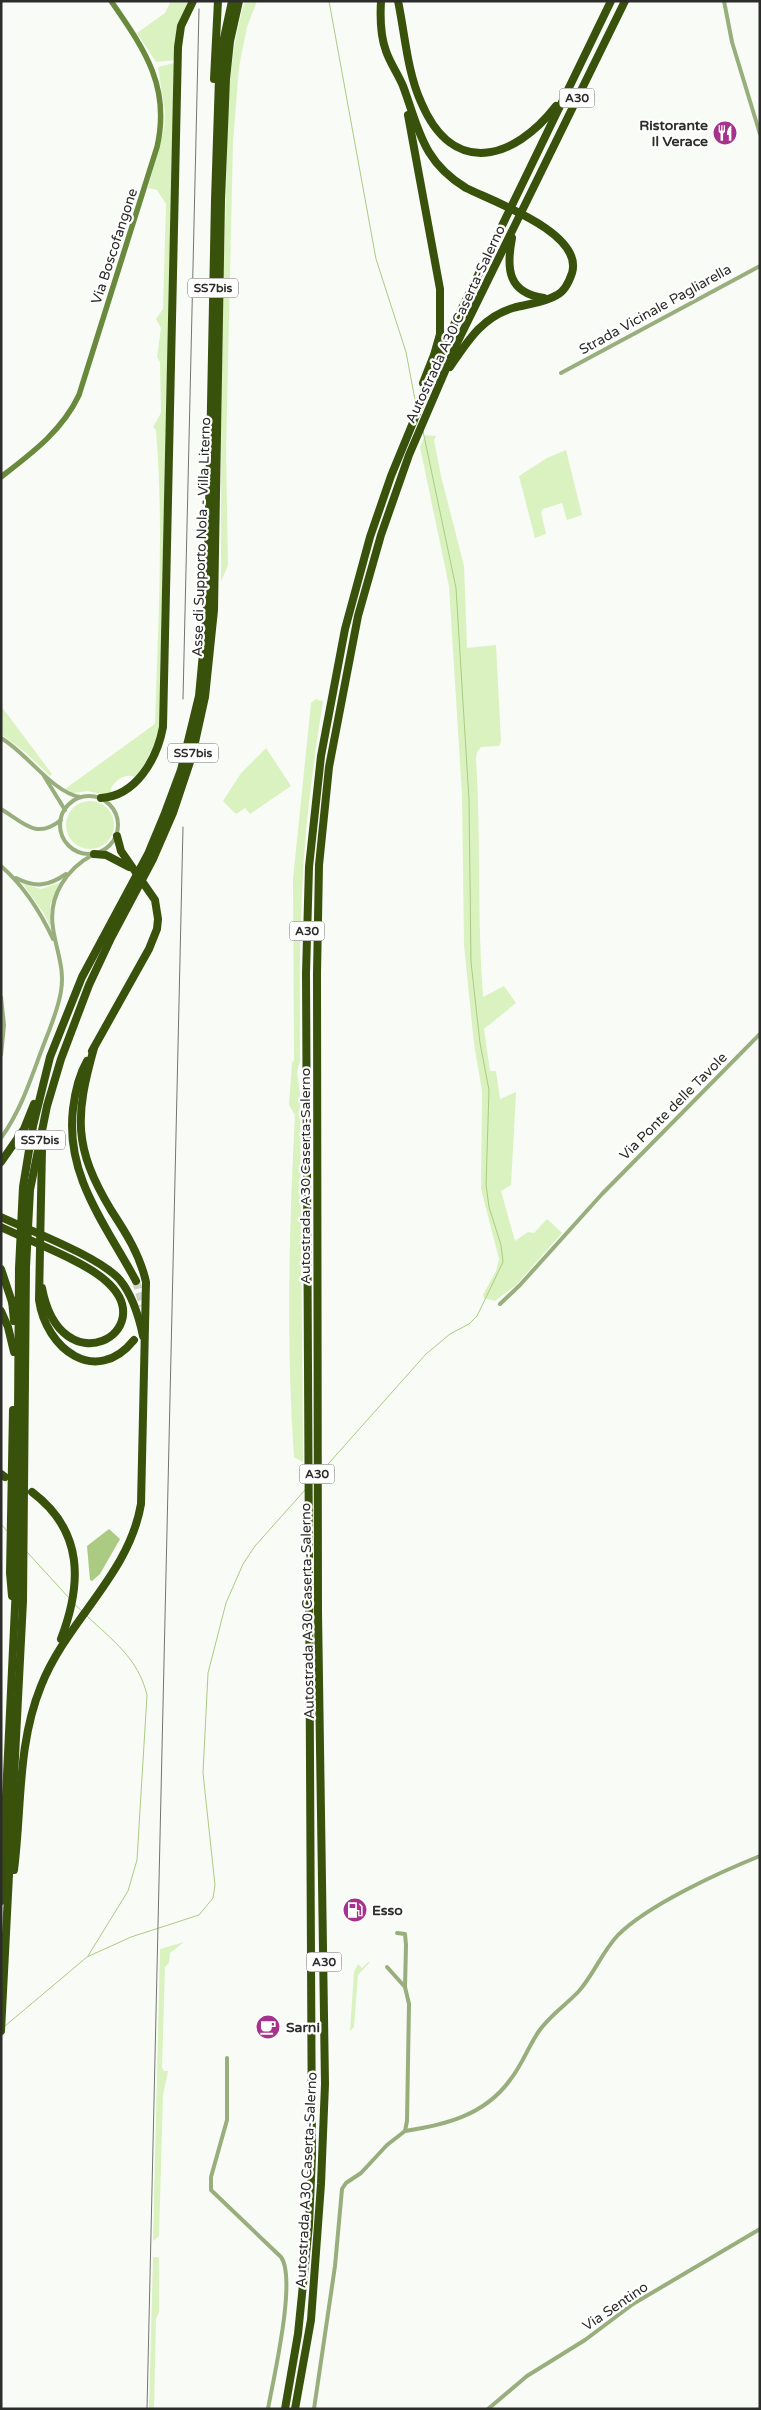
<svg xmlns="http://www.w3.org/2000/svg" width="761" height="2410" font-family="'Varela Round',sans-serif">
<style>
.green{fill:#daf2bf}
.water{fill:#abcb83}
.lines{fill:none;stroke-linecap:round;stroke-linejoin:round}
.stream{stroke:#abcb83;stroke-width:1}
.highway-tunnel{stroke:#d0d2ce;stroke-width:8;stroke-dasharray:8 4;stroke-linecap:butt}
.street{stroke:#98af7d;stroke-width:4}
.secondary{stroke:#69893c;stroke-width:5.5}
.highway{stroke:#38510b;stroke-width:8}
.rail{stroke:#737572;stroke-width:1}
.labels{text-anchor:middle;stroke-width:4.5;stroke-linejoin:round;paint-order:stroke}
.shield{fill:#fff;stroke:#6b6c6b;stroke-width:1}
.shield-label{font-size:12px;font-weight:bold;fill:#2c2d2b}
.poi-label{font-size:14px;font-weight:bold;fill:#2c2d2b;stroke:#fff;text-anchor:start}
.street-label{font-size:14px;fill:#2c2d2b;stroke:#fff}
</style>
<rect width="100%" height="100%" fill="#f9fbf7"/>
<!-- green -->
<g class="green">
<path d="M171,1H188L180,19L175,60L156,62L137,33L165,13Z"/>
<path d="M245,1H257L247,27L239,67L233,142L226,452L228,565L221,582C221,455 221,327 226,200C228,134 225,65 245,1Z"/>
<path d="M174,63L159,730C154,748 147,762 135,777C125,773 117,779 111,788L112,794L106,795L87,791L74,793L65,789L155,724C158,626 164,528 156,430L153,427L161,413L160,362L157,357L161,328L156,319L163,309L166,204L157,190L148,188L164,129L165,112L158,67Z"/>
<path d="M425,435L436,436L434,440L441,476L464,566L467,648L496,645L501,741L499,746L481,747L477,752L476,758C481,837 477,917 483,997L504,986L516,1003L484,1029L490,1071H496L500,1099L516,1092L511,1185L501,1191L515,1241L528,1232L534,1233L547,1219L562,1233L516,1285L495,1301L484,1298L483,1295L496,1271L499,1259L481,1189L482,1091L474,1044L464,945L462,795L449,586L420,447Z"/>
<path d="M566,450L582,515L567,520L562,503L543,509L541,512L546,534L535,538L519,476L547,458Z"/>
<path d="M317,698V700L323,701C313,764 305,826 302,890C299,947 300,1004 300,1061L297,1072L300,1093L303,1462L294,1457C286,1344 289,1228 295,1115L289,1105L292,1063L294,1060L293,879L311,703Z"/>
<path d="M1,706L52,774L50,776L25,752L1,734Z"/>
<path d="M266,748L291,786L250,814L245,808L236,814L223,801L241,773Z"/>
<circle cx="90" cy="825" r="24"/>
<path d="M59,883L50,906V927L45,915L23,884L41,889Z"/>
<path d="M184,1942L170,1953L169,1963L165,1967L162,2068L164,2071H168L163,2095L159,2236L153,2241L160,1949Z"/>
<path d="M368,1962H370L358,1975L354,2027L350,2031L354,1972L358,1964L362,1968Z"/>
<path d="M153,2257H159V2312L156,2319L154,2409H149Z"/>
</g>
<!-- water -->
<path class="water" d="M109,1529L120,1539L100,1574L92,1581L90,1580L87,1546Z"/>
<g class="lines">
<!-- stream -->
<g class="stream">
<path d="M329,1L376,259L406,352L416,405"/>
<path d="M321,1472L426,1354L450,1334L469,1324L477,1316L503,1262L501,1245L489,1207L486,1185L489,1090L480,1043L471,962L469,800L456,588L423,431"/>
<path d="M1,1524L7,1531"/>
<path d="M27,1552L70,1599"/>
<path d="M74,1604L82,1611"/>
<path d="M87,1616C113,1641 138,1658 147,1695L137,1860L128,1891L88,1956"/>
<path d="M5,2026L87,1957L131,1937L199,1915L213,1898L215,1885L203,1773L208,1673L226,1603L243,1564L255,1546L305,1490"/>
</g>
<!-- highway-tunnel -->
<path class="highway-tunnel" d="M136,1281L143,1306"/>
<!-- street -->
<g class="street">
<path d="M724,1L732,42L760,134"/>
<path d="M561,373L760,266"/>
<path d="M1,738C27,753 52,792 80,797"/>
<path d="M44,776L65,810"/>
<circle cx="89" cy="825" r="29"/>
<path d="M1,809C24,823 36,840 61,820"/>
<path d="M1,866C25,887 40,911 53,939"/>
<path d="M16,878C35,888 49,886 66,874"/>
<path d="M1,997L4,1025L1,1055"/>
<path d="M1,1138C21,1110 30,1081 42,1049C49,1030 58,1011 61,991C65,968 56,950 53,928C48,896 66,869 94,854"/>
<path d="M500,1304L520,1285L602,1194L760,1034"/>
<path d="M387,1967L405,1987L406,1945L405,1934L397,1933"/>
<path d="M227,2058V2120L211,2177V2190L281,2257C297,2279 273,2380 268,2409"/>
<path d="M405,2131C445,2125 485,2115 510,2080C522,2065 528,2047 539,2031C550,2015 566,2005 579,1991C594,1974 602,1952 618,1935C648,1905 720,1872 760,1856"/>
<path d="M314,2409L335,2266L342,2189L346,2183L361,2173L387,2145L405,2131L407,2121L409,2004L405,1987"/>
<path d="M488,2409L527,2376L585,2340L633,2304L760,2229"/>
</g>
<!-- secondary -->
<path class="secondary" d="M1,477C32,453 62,431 79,395L157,147C171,86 144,49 111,1"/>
<!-- highway -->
<g class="highway">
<path d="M381,1C380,18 380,35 386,51C390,63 398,74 403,86C419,129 422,161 466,188C494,202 584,233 572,273C569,282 565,291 557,295C544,303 527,304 513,308C482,317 467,342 450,367"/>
<path d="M398,1C405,34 407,71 421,102C453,178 514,160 556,106"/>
<path d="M214,79L218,1"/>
<path d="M408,115L440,289V334L434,355L423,383"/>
<path d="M512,238C506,269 508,293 544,298"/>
<path d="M101,798C136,796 157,759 163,727L178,47L181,26L193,1"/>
<path d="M94,854L106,855L129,867"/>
<path d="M92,1051L149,949L157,929L158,919L155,900L121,851L117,836"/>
<path d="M87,1061C79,1075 75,1092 73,1109C65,1176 106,1225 136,1281"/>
<path d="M42,1149L39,1300C46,1349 96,1387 134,1340"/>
<path d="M1,1162L24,1129L34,1104"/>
<path d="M1,1217C31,1231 100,1257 120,1280C133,1296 139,1317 143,1336"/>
<path d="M1,1227C30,1241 84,1261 106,1281C163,1331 61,1388 42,1288"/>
<path d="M1,1269L13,1305"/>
<path d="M12,1300L14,1321"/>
<path d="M1,1311L8,1327L14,1352"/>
<path d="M1,1474L5,1477"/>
<path d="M32,1492C84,1531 82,1584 61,1639"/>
<path d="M12,1596L10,1573L13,1410"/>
<path d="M14,1870C22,1807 17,1745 41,1686C67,1620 129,1575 141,1504L146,1282C140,1255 126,1233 111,1210C73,1147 75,1116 94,1048"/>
<path d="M1,1901L17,1565L19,1268L23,1187L33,1126L50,1057L82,977L148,854L165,813L181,770L199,696L207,610L215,200L219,78L224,38L232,1"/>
<path d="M1,2031L23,1601L26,1267L30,1190L47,1106L61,1059L89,985L111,938L153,859L173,813L192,756L205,697L214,610L221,200L226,79L230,41L239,1"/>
<path d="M285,2409L298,2334L309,2225L312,2155L306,973L309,867L321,756L345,629L370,537L391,476L449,335L611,1"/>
<path d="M295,2409L311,2320L321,2184L325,2084L318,1612L317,973L319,865L329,767L358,616L381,535L409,455L458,341L625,1"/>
</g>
<!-- rail -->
<g class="rail">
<path d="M183,699L199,9"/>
<path d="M147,2409L183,827"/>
</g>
</g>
<!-- icons -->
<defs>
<symbol id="restaurant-disc" viewBox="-11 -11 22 22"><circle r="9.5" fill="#a5328c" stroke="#fff"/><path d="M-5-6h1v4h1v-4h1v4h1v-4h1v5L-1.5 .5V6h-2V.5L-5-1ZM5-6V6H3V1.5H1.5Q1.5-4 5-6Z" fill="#fff"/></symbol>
<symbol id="fuel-disc" viewBox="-11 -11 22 22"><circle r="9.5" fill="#a5328c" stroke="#fff"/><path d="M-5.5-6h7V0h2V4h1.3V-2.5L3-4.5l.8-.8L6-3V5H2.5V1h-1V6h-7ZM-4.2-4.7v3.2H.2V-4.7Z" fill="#fff"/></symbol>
<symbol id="cafe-disc" viewBox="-11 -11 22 22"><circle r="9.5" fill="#a5328c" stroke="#fff"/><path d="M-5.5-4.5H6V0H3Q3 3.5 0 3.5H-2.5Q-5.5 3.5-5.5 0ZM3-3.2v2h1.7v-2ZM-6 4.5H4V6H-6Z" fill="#fff"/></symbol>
</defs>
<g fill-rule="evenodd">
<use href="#restaurant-disc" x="711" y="119" width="28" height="28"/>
<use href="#fuel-disc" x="341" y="1896" width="28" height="28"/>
<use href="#cafe-disc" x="254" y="2013" width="28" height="28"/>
</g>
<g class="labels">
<!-- shield labels -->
<g class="shield">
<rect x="559.5" y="88.5" width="35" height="19" rx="4"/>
<rect x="188" y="278.5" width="50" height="19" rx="4"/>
<rect x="168" y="743.5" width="50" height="19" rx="4"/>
<rect x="289.5" y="921.5" width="35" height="19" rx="4"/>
<rect x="15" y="1130.5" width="50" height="19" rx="4"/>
<rect x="299.5" y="1464.5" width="35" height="19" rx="4"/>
<rect x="306.5" y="1952.5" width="35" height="19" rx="4"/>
</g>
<g class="shield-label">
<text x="577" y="102">A30</text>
<text x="213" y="292">SS7bis</text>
<text x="193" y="757">SS7bis</text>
<text x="307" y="935">A30</text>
<text x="40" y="1144">SS7bis</text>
<text x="317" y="1478">A30</text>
<text x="324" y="1966">A30</text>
</g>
<!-- poi labels -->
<g class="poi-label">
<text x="708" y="130" text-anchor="end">Ristorante<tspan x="708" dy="16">Il Verace</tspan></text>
<text x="372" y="1915">Esso</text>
<text x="286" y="2032">Sarni</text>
</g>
<!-- street labels -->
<g class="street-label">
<text transform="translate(114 246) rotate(-72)" y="5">Via Boscofangone</text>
<text transform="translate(655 309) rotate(-29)" y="5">Strada Vicinale Pagliarella</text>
<text transform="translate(455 324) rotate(-65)" y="5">Autostrada A30 Caserta-Salerno</text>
<text transform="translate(201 537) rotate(-88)" y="5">Asse di Supporto Nola - Villa Literno</text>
<text transform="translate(673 1106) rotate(-45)" y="5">Via Ponte delle Tavole</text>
<text transform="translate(305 1176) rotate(-90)" y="5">Autostrada A30 Caserta-Salerno</text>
<text transform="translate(307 1611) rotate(-91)" y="5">Autostrada A30 Caserta-Salerno</text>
<text transform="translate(306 2180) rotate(-87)" y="5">Autostrada A30 Caserta-Salerno</text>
<text transform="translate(615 2306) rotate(-34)" y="5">Via Sentino</text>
</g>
</g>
<!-- border -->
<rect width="761" height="2410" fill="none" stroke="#2c2d2b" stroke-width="5"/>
</svg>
